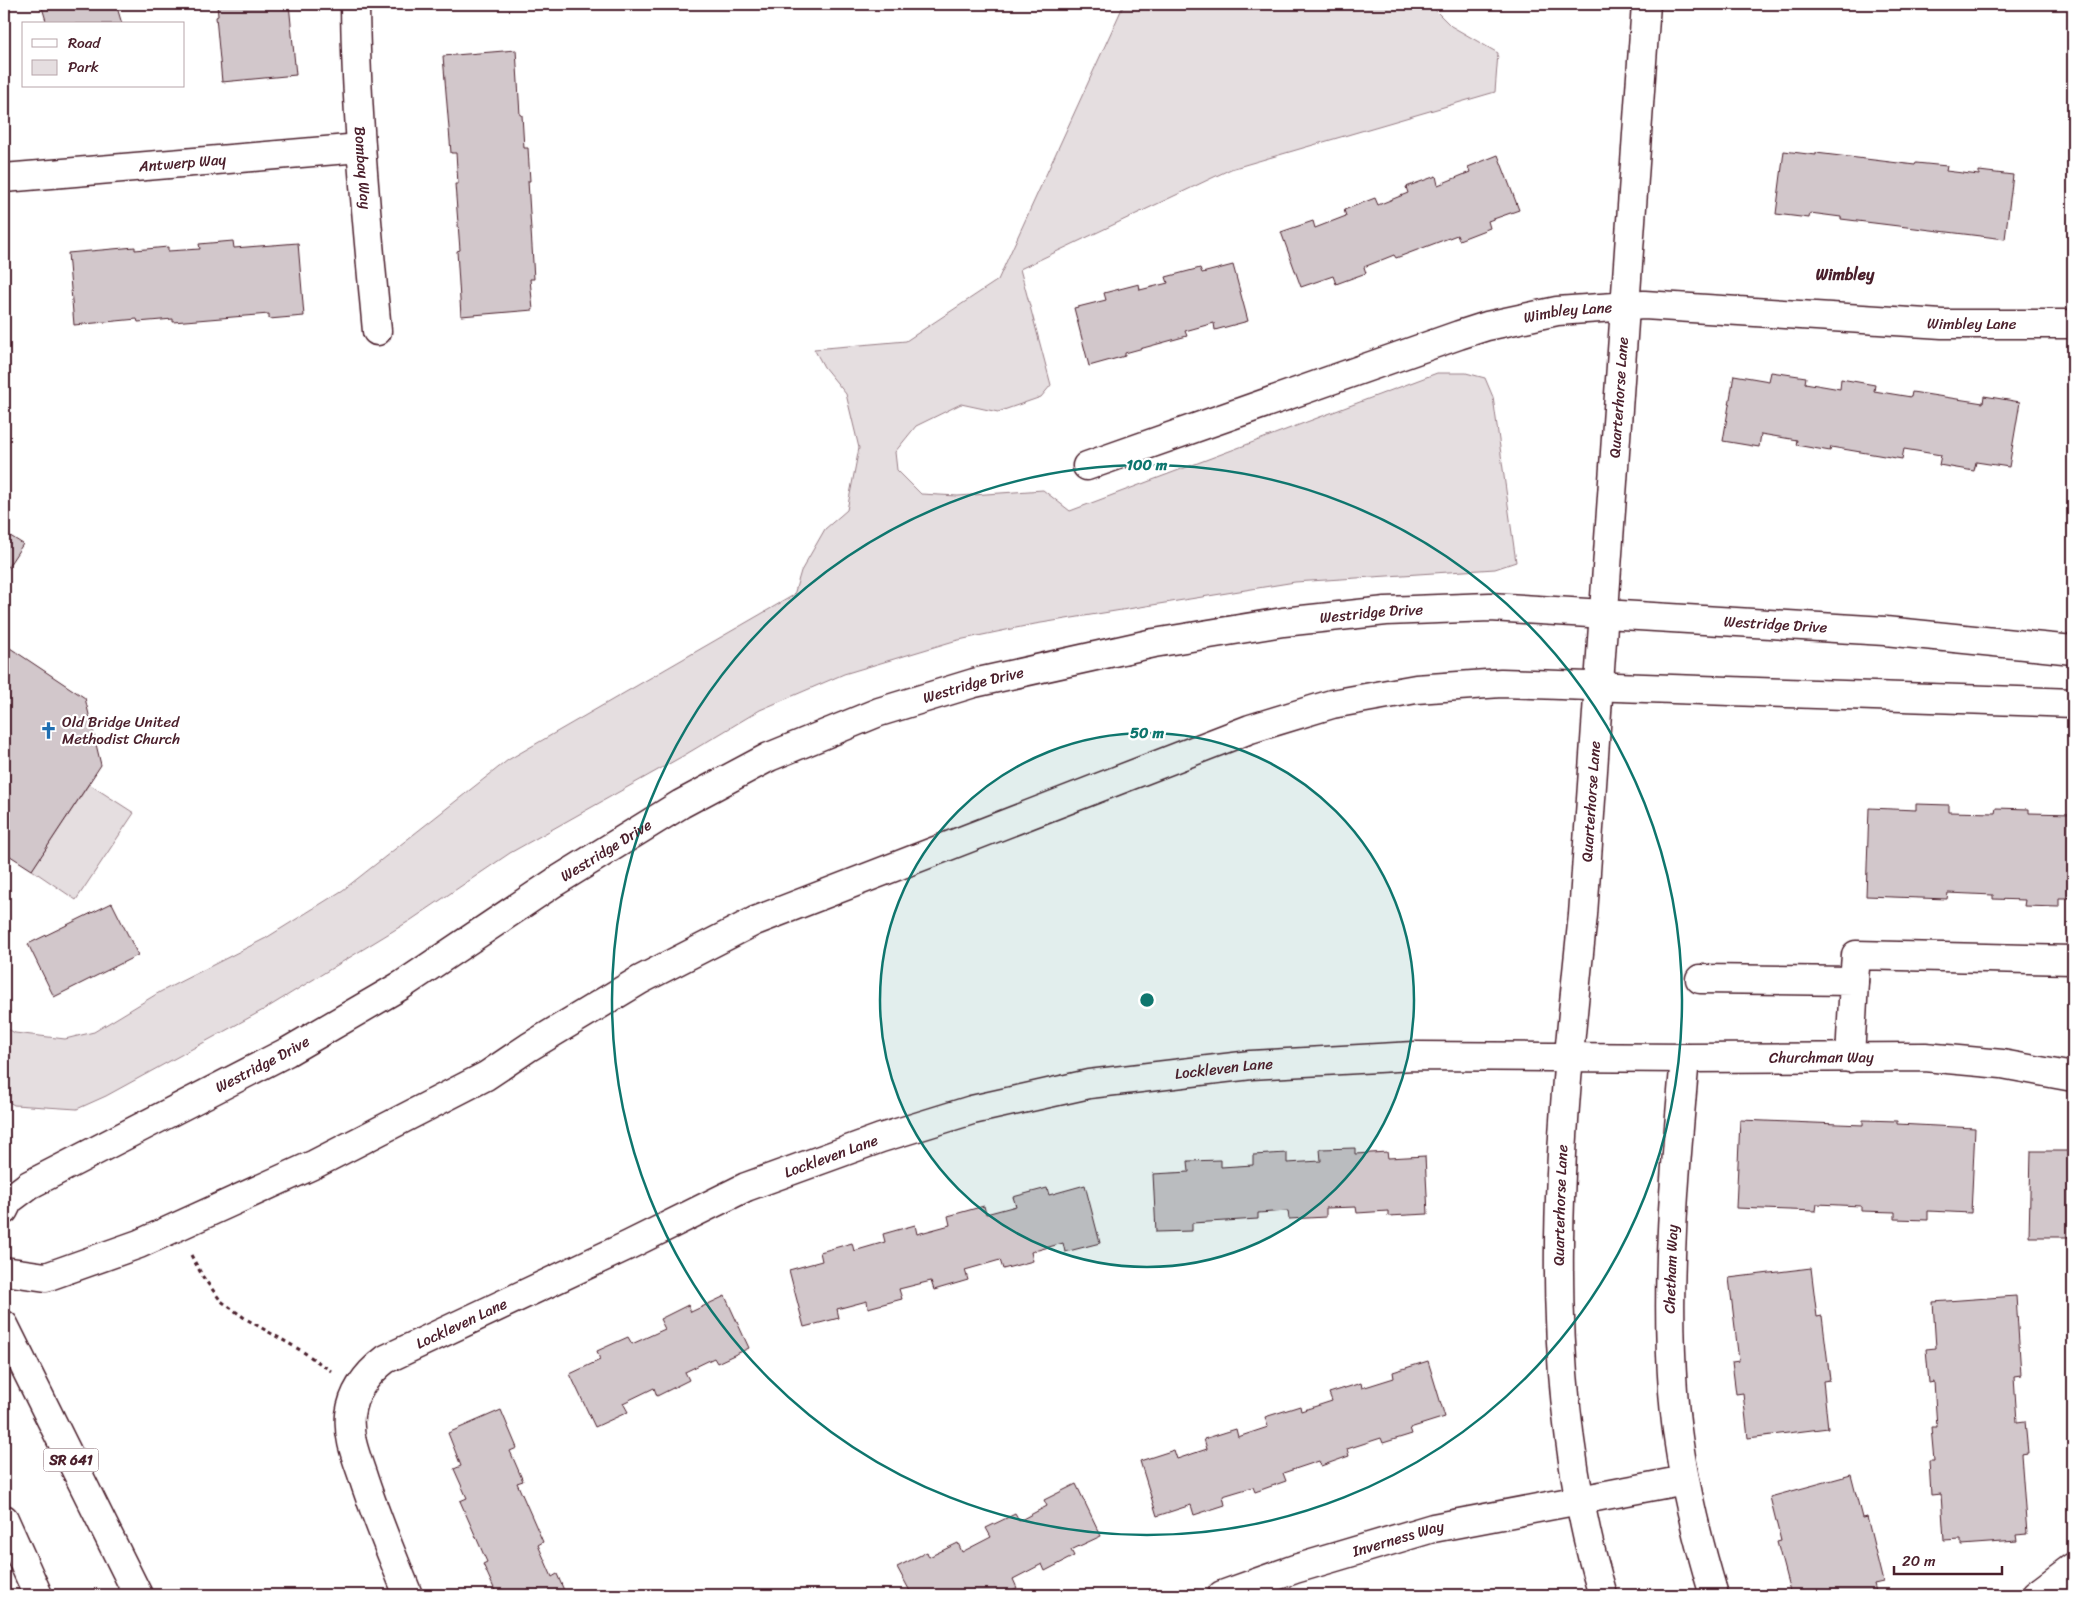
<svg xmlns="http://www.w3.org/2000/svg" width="2077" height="1599" font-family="Sriracha,sans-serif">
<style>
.green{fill:#e5dee0;stroke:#987e86}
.building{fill:#d2c7cb;stroke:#4a1f2b}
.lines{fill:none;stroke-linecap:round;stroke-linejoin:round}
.minor-casing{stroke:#4a1f2b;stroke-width:31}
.major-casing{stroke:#4a1f2b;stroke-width:31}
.path{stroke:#4a1f2b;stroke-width:3;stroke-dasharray:4 4;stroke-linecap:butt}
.minor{stroke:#fff;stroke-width:28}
.major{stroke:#fff;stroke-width:28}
.ring{fill:none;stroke:#0f766e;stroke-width:2.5}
.labels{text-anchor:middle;stroke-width:4.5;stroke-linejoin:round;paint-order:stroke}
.shield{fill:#fff;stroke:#80626b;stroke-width:1}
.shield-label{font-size:14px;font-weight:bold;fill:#4a1f2b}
.street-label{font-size:15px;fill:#4a1f2b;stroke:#fff}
.poi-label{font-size:15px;fill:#4a1f2b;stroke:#fff;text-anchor:start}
.neighbourhood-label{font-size:16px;font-weight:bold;fill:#4a1f2b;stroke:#fff}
.centre{fill:#0f766e;stroke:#fff;stroke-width:2.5}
.ring-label{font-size:15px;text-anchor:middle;font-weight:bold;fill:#0f766e;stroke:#fff;stroke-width:4.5;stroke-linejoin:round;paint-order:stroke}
</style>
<rect width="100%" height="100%" fill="#fff"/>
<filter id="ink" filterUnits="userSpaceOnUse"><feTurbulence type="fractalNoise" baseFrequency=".02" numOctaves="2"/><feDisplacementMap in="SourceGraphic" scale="10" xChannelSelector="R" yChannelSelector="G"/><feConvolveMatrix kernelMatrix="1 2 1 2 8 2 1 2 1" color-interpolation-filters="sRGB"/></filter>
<g filter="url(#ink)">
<!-- green -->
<g class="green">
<path d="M1124,4H1429L1451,26L1498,53L1495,92L1231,169L1020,269L1051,385L1041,397L998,412L961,404L916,426L895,452L897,470L921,494L958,496L1043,490L1070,511L1437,373H1466L1485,378L1493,397L1516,562L1495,569L1295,582L1035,624L954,641L844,674L760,710L683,756L510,853L411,920L265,1009L106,1096L77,1109L14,1105L4,1099V1027L15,1033L65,1039L94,1032L160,992L266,938L343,890L508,760L794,595L801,571L825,529L847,510L859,448L846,394L824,367L814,349L906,341L998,280Z"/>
<path d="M89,784L134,813L76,900L32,870Z"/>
</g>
<!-- building -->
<g class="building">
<path d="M41,4H116L122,24H47Z"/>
<path d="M217,4H289L296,75L222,82L216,17L218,16Z"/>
<path d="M516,50L520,115H522L524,148H528L530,181H528L534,279H530L533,310L461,316L457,251L460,250L455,184H458L456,153H451L443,56Z"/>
<path d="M1784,151L1816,155V153L1915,165L1916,163L1947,166L1946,171L1979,175V171L2013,175L2005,239L1841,219V217L1810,213L1809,218L1776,214Z"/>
<path d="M1498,155L1519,210L1488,221L1490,228L1459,240L1457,235L1396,258L1394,255L1364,267L1366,273L1336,284L1333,276L1301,287L1281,232L1313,221L1315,228L1346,216L1344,210L1375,198L1378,205L1408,193L1406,187L1436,176L1438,185L1470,172L1468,167Z"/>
<path d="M233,241L234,248L298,243L304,316L269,319V314L173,322V319L138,322L137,319L74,325L68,253L135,247V250L168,247V251L200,249L199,244Z"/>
<path d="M1233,265L1248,321L1215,330L1214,323L1185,331L1187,336L1125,353V356L1089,366L1074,308L1106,300L1104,293L1139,284L1140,290L1168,283L1166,277L1200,268L1202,273Z"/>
<path d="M1771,372L1806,377L1805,383L1840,389L1841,379L1875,385L1874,391L1911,397L1912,392L1983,403L1984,396L2020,402L2009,467L1976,462L1974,471L1939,465L1941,455L1904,449L1902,459L1831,447L1830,451L1796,445L1797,440L1761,434L1759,447L1723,441L1734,375L1769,381Z"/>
<path d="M4,532L23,544L4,573Z"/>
<path d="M4,644L85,698L101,765L32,870L4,852Z"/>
<path d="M1916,804L1949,805V812L1995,813L1996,808L2029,809V813L2073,814V898H2059V907L2024,906L2025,900L1993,899V895L1948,893L1947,899L1866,896L1869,808L1916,810Z"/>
<path d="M112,903L138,955L54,997L28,944Z"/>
<path d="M1740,1120L1863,1125V1120L1897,1121V1124L1975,1128L1971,1213L1928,1211V1220L1895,1219V1212L1861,1211V1206L1817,1204L1816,1211L1736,1208Z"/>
<path d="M1355,1148V1154L1387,1152L1388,1158L1425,1156L1428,1214L1388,1216V1211L1357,1213L1356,1207L1326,1208V1217L1289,1219L1288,1211L1258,1213V1219L1192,1223V1231L1156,1232L1153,1174L1189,1172L1188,1161L1221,1160V1167L1253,1165V1155L1287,1153V1163L1321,1161L1320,1149Z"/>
<path d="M2031,1151H2073V1237H2029Z"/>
<path d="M1085,1185L1100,1243L1065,1252L1063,1243L1031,1252L1033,1261L1003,1269L1000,1260L965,1270L968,1280L934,1290L931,1281L899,1289L902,1299L868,1308L867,1301L837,1309L839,1318L804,1327L789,1270L822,1261L820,1252L852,1243L854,1251L885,1242L883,1234L915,1225L917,1234L950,1225L948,1216L984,1206L986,1214L1016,1206L1013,1197L1047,1188L1049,1195Z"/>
<path d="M1811,1268L1817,1317L1822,1316L1830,1380L1823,1381L1828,1428L1748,1438L1743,1393L1736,1394L1732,1362L1739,1361L1729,1278Z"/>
<path d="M725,1296L749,1348L717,1363L714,1358L685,1372L689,1380L657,1396L654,1388L623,1403L628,1412L595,1427L570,1374L600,1360L597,1351L628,1337L632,1344L665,1329L660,1319L688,1305L691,1312Z"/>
<path d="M2016,1296L2021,1375L2014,1376L2017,1422L2025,1421L2028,1453L2021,1454L2027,1534L2016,1535L2017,1541L1961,1545V1539L1944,1540L1941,1494L1931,1495L1929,1461H1934L1931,1427H1937L1934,1382L1929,1383L1926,1349L1936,1348L1933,1302Z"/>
<path d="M1428,1361L1445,1417L1410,1428L1412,1434L1383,1443L1381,1438L1347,1449L1349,1456L1321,1466L1319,1461L1283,1473L1286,1481L1255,1492L1253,1487L1223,1496L1225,1505L1194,1515L1191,1505L1157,1516L1140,1461L1174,1450L1177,1459L1207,1449L1204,1439L1236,1429L1238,1437L1268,1427L1265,1417L1300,1406L1301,1411L1332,1401L1329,1393L1361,1383L1362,1388L1394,1378L1393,1372Z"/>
<path d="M501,1410L517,1448L510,1451L523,1481L517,1483L543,1542L538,1545L552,1577L557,1574L566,1595H497L483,1564L487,1562L460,1501L467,1498L454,1469L461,1466L448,1433Z"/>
<path d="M1851,1475L1862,1518L1867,1517L1883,1582L1874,1584L1877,1595H1791L1777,1542L1781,1541L1770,1497Z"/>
<path d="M1076,1484L1101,1536L1071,1550L1074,1556L1045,1571L1042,1564L1013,1579L1017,1588L1002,1595H912L897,1567L927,1552L929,1557L958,1543L962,1552L991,1537L986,1528L1015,1514L1019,1521L1047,1506L1044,1500Z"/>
</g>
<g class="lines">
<defs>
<g id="minor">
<path id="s1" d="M355,4C356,113 367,222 377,331"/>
<path id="s2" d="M4,178L360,148"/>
<path id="s3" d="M1087,466L1459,335L1487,326L1557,311L1644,305L1942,324H2073"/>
<path d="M1700,979L1854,981L1850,1058"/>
<path d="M1854,981L1856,955L2073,960"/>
<path d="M1685,1058C1675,1169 1665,1280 1673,1391C1678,1461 1694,1529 1714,1595"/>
<path id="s4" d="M4,1210L9,1200L29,1185L287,1052L402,985L555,882L681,804L769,757L879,712L974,683L1154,643L1283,622L1386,611L1490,607L1885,631L2073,650"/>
<path d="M4,1271L46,1277L139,1244L315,1164L486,1076L529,1047L640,980L755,921L1250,729L1332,704L1416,689L1501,683L2073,703"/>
<path id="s5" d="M408,1595C392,1555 375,1515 362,1474C355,1454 348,1436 350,1415C353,1391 369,1372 386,1359L629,1245L746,1187L881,1138L972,1110L1089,1084L1251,1065L1414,1056L1685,1058L1925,1057L2002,1064L2073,1077"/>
<path id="s6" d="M1222,1595L1295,1569L1433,1528L1685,1480"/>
<path id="s7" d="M1603,1595C1536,1376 1559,1139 1583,915L1646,4"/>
<path d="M2036,1595L2073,1567"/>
</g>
<g id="major">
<path d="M4,1325L138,1595"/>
<path d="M4,1519L38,1595"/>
</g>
</defs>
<!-- minor casing -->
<use href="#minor" class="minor-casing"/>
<!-- major casing -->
<use href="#major" class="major-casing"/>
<!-- path -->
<path class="path" d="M191,1255L203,1277L221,1301L246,1319L302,1351L331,1371"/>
<!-- minor -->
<use href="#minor" class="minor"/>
<!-- major -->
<use href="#major" class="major"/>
</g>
</g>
<!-- distance rings -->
<circle cx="1147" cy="1000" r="267" fill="#0f766e" fill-opacity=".12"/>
<g class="ring">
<circle cx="1147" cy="1000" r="267"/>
<circle cx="1147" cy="1000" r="535"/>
</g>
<!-- icons -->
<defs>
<symbol id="church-bare" viewBox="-9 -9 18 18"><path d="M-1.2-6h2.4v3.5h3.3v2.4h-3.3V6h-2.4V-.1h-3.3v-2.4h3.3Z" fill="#1f6fb2" stroke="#fff" stroke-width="2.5" paint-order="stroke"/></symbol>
</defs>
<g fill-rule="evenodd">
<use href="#church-bare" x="36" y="718" width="25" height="25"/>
</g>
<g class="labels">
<!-- shield labels -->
<rect class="shield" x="43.5" y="1448.5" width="55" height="23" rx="4"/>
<g class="shield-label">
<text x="71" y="1465">SR 641</text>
</g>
<!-- street labels -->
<g class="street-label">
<text dy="5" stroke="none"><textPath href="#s2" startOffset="179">Antwerp Way</textPath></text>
<text dy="5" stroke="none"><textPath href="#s1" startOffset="164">Bombay Way</textPath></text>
<text dy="5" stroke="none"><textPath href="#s3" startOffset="506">Wimbley Lane</textPath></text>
<text dy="5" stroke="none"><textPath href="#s3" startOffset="911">Wimbley Lane</textPath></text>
<text dy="5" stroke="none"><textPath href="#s7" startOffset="1204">Quarterhorse Lane</textPath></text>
<text dy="5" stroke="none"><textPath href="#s4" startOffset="1514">Westridge Drive</textPath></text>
<text dy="5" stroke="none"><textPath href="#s4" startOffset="1919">Westridge Drive</textPath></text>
<text dy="5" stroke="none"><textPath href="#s4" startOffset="1109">Westridge Drive</textPath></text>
<text dy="5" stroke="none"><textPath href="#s7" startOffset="799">Quarterhorse Lane</textPath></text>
<text dy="5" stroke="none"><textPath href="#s4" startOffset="704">Westridge Drive</textPath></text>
<text dy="5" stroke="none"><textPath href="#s5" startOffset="1750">Churchman Way</textPath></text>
<text dy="5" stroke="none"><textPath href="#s4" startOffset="299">Westridge Drive</textPath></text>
<text dy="5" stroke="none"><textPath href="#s5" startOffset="1152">Lockleven Lane</textPath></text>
<text dy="5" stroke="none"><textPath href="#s5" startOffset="748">Lockleven Lane</textPath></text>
<text dy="5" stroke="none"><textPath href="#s7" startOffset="394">Quarterhorse Lane</textPath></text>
<text transform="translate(1671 1269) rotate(-88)" y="5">Chetham Way</text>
<text dy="5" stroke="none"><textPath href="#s5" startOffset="342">Lockleven Lane</textPath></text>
<text dy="5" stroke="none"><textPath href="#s6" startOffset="185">Inverness Way</textPath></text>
</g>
<!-- poi labels -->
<g class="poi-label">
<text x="62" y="727">Old Bridge United<tspan x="62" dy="17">Methodist Church</tspan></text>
</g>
<!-- neighbourhood labels -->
<g class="neighbourhood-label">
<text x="1845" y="280">Wimbley</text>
</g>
</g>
<circle cx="1147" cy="1000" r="8" class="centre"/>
<g class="ring-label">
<text x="1147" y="470">100 m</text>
<text x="1147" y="738">50 m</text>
</g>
<!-- margin -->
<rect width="2077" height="1599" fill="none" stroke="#fff" stroke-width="20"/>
<rect x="10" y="10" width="2057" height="1579" fill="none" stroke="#4a1f2b" stroke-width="2" filter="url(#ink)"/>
<!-- legend -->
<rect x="22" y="22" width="162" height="65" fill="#ffffff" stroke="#b7a5aa"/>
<rect x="32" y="39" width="25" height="8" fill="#ffffff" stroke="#b7a5aa"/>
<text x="68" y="48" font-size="15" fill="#4a1f2b">Road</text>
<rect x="32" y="60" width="25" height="15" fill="#e5dee0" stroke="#b7a5aa"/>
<text x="68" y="72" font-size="15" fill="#4a1f2b">Park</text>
<!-- scale -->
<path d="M1894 1566v8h108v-8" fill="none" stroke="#4a1f2b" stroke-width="2.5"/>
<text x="1902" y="1566" font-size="15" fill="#4a1f2b" stroke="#ffffff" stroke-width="4" paint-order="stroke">20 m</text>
</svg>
